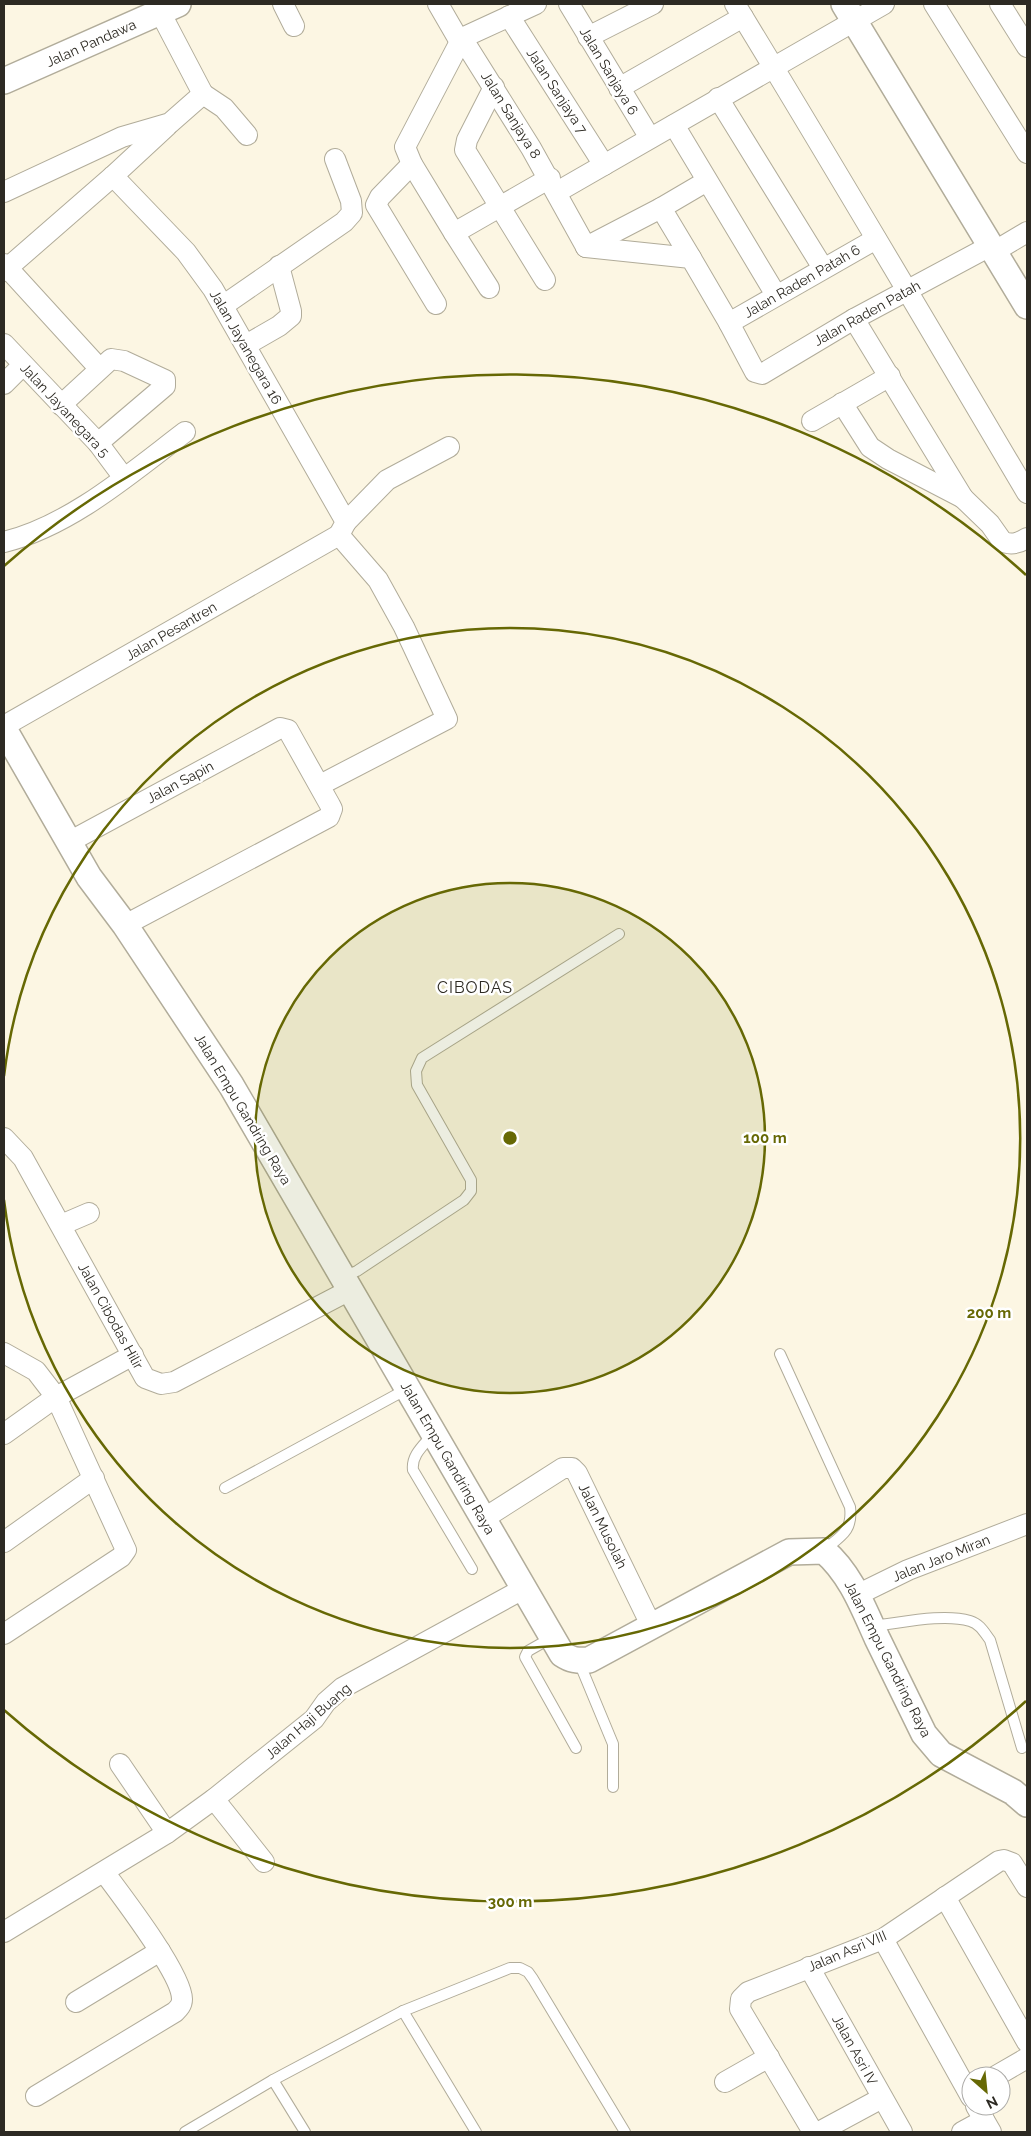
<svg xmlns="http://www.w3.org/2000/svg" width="1031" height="2136" font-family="Raleway,sans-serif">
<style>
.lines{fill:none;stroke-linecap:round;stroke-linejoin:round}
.service-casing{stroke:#b1ac9a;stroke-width:12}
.minor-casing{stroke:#b1ac9a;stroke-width:22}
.tertiary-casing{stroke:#b1ac9a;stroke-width:28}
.service{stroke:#fff;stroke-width:10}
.minor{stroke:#fff;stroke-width:20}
.tertiary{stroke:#fff;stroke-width:25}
.ring{fill:none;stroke:#666804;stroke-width:2.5}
.labels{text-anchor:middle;stroke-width:5;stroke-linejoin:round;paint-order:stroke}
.street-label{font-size:14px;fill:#2d2a23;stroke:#fff}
.quarter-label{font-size:16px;letter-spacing:1px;fill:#2d2a23;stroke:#fff}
.centre{fill:#666804;stroke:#fff;stroke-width:2.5}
.ring-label{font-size:15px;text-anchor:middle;font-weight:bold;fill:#666804;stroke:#fff;stroke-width:5;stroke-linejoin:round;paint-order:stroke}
</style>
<rect width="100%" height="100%" fill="#fcf6e3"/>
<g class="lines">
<defs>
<g id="service">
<path d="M343,1277L357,1271L464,1200L471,1191V1180L417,1085L416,1071L422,1058L619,934"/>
<path d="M780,1354L850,1507C853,1531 841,1536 824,1550"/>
<path d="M433,1434C424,1445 411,1455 413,1470L472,1569"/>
<path d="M225,1488L407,1389"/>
<path d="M873,1626C901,1623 943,1613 970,1621C980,1624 984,1632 990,1640L1022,1748"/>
<path d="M551,1638L528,1651L525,1657L576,1748"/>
<path d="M579,1662L613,1744V1787"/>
<path d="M403,2011L476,2132"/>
<path d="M273,2080L305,2132"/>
<path d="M185,2132L273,2080L403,2011L510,1968H520L528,1972L533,1979L625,2132"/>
</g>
<g id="minor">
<path d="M283,4L294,26"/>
<path d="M438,4L460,42"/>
<path d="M569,4L650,138"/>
<path d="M735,4C834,166 930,329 1027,493"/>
<path d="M934,4L1027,153"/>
<path d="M1000,4L1027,47"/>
<path d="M509,16L604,165"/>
<path d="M588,37L653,4"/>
<path d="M462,38L531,148L586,247"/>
<path d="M494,87L467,140L465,150L545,280"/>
<path d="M619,88L743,17"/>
<path d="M203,94L224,108L247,135"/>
<path d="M718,98L823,268"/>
<path d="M674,125L776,295"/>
<path d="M412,164L380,197L376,205L436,304"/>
<path d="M113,176L186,252L213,289L346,522L339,535"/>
<path d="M4,192L122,137L170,123L203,94L160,12"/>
<path d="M557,192L884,4"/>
<path d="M661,208L691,258"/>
<path d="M454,233L550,178"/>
<path d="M586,247L691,258L729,323L755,372L762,374L854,319L992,245"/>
<path d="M586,247L661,208L707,181"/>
<path d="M995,251L1027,232"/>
<path d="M4,264L99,368"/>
<path d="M4,271L113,176L167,126"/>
<path d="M489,288L454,233L412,164L405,147L462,38L536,4"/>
<path d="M224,305L344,222L352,213L351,201L335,159"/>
<path d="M854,319L963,498"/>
<path d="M729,323L876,239"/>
<path d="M4,344L98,443L124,478"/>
<path d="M246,345L279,326L291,316V311L279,266"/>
<path d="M4,384L23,365"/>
<path d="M842,403L870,447L888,459L963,498L990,524L1002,541C1011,546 1019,543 1027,538"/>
<path d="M61,405L111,359L124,361L165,380V386L98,443"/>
<path d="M812,421L890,376"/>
<path d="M346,522L387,480L449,447"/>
<path d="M4,542C70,526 131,473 185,432"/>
<path d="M4,726L339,535"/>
<path d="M320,785L447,719L404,627L378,580L339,535"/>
<path d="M69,842L280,728L288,730L330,805L332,809L329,817L125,925"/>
<path d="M4,1138L23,1158L145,1378L161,1384L174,1382L350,1290"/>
<path d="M61,1225L89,1213"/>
<path d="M4,1353L36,1371L56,1397L126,1550L121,1557L4,1634"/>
<path d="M4,1434L56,1397L133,1355"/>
<path d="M483,1519L563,1468H572L577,1473L651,1625"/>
<path d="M4,1542L94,1478"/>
<path d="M857,1595L908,1570L1027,1524"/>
<path d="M120,1764L167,1833"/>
<path d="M214,1799L264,1862"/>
<path d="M945,1897L1027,2042"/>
<path d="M4,1932L167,1833L214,1799L314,1719L326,1702L342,1688L523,1589"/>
<path d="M883,1939L971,2097"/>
<path d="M809,1967L902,2132"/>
<path d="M76,2002L160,1951"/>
<path d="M996,2076L1027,2058"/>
<path d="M725,2082L769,2057"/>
<path d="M36,2096L175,2012C179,2008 182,2005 182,1999C182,1974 121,1895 104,1872"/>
<path d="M976,2106L991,2132"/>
<path d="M813,2132L740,2009L741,1999L748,1992L883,1939L999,1861L1004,1860L1012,1863L1027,1887"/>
<path d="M819,2132L882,2098"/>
<path d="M962,2132L984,2120"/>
</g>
<g id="tertiary">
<path d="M844,4L1027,306"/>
<path d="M4,81L178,4"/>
<path d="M4,729L89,877L125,925L231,1085L562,1654C571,1660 577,1661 589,1660L789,1552L824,1551C850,1573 863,1607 877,1638C893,1670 908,1702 924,1734L941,1754L1013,1792L1027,1804"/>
</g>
</defs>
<!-- service casing -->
<use href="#service" class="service-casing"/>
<!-- minor casing -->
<use href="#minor" class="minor-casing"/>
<!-- tertiary casing -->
<use href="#tertiary" class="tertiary-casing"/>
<!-- service -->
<use href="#service" class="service"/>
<!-- minor -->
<use href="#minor" class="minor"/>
<!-- tertiary -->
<use href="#tertiary" class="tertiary"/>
</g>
<!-- distance rings -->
<circle cx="510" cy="1138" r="255" fill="#666804" fill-opacity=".12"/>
<g class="ring">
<circle cx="510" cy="1138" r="255"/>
<path d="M4 1076A510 510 0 1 1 4 1200"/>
<path d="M1026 1701A764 764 0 0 1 4 1710M4 566A764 764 0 0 1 1026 575"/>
</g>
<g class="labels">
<!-- street labels -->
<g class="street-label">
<text transform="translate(91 43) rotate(-24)" y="5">Jalan Pandawa</text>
<text transform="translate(609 71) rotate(59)" y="5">Jalan Sanjaya 6</text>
<text transform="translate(557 91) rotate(57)" y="5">Jalan Sanjaya 7</text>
<text transform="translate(511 115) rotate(58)" y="5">Jalan Sanjaya 8</text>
<text transform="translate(802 281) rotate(-30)" y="5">Jalan Raden Patah 6</text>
<text transform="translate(867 313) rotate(-29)" y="5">Jalan Raden Patah</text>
<text transform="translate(246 347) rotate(60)" y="5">Jalan Jayanegara 16</text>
<text transform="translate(65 410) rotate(47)" y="5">Jalan Jayanegara 5</text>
<text transform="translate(171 631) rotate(-30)" y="5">Jalan Pesantren</text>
<text transform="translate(180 782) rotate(-28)" y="5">Jalan Sapin</text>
<text transform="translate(243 1109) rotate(59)" y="5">Jalan Empu Gandring Raya</text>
<text transform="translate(111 1316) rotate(61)" y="5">Jalan Cibodas Hilir</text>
<text transform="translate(448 1458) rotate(60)" y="5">Jalan Empu Gandring Raya</text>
<text transform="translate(603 1526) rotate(64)" y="5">Jalan Musolah</text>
<text transform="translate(941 1558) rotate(-22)" y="5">Jalan Jaro Miran</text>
<text transform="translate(888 1659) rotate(63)" y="5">Jalan Empu Gandring Raya</text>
<text transform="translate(308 1721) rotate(-41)" y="5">Jalan Haji Buang</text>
<text transform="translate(847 1951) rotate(-23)" y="5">Jalan Asri VIII</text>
<text transform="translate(855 2050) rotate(61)" y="5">Jalan Asri IV</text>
</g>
<!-- quarter labels -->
<g class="quarter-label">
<text x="475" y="993">CIBODAS</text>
</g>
</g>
<circle cx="510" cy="1138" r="8" class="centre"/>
<g class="ring-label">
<text x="765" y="1143">100 m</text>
<text x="989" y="1318">200 m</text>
<text x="510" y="1907">300 m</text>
</g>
<!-- border -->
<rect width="1031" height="2136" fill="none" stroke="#2d2a23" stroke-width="10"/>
<!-- north arrow -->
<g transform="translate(986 2091) rotate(153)"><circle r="24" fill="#ffffff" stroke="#abaaa7"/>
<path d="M0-4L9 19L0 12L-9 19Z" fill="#666804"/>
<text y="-8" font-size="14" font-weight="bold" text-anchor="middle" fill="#2d2a23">N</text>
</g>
</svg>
